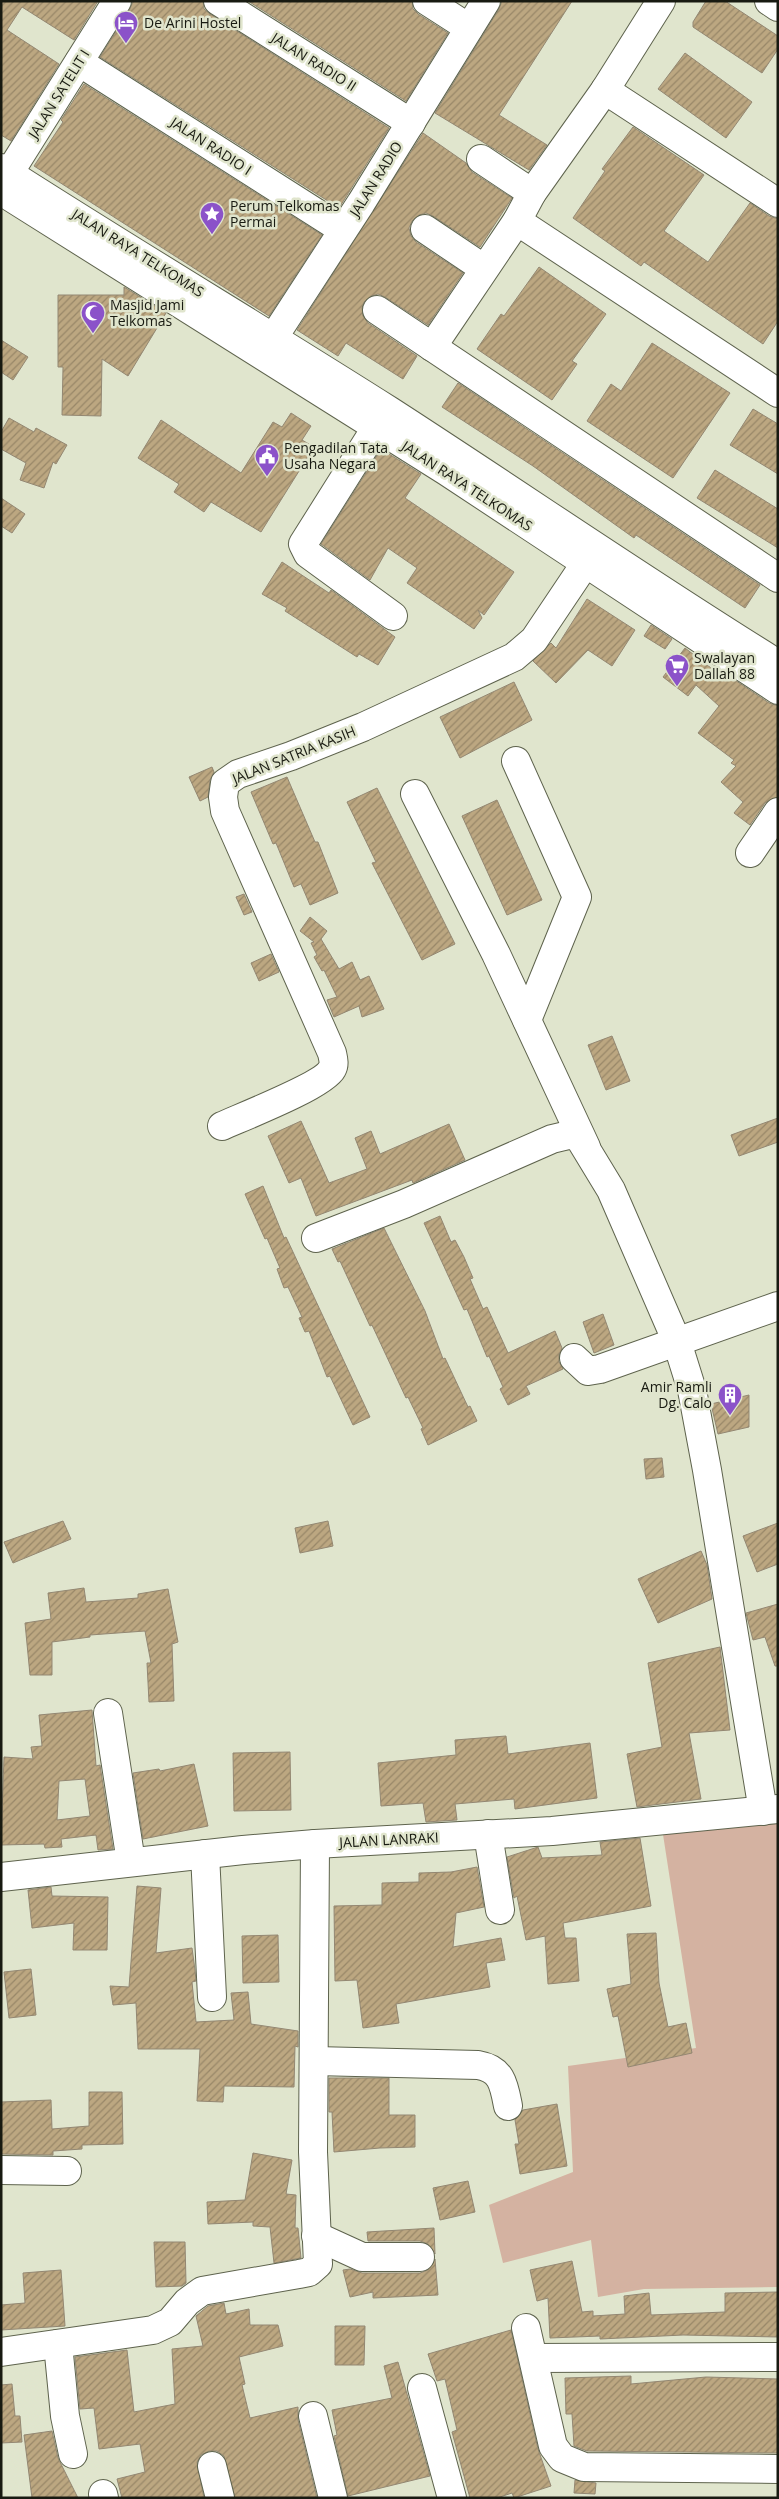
<svg xmlns="http://www.w3.org/2000/svg" width="779" height="2499" font-family="'Open Sans',sans-serif">
<style>
.green{fill:#d4b2a1}
.building{fill:url(#building-hatch);stroke:#938772;fill-rule:evenodd}
.lines{fill:none;stroke-linecap:round;stroke-linejoin:round}
.minor-casing{stroke:#5e634d;stroke-width:30}
.minor{stroke:#fff;stroke-width:28}
.labels{text-anchor:middle;stroke-width:5;stroke-linejoin:round;paint-order:stroke}
.poi-label{font-size:14px;fill:#181a11;stroke:#e0e5cd;text-anchor:start}
.street-label{font-size:14px;fill:#181a11;stroke:#e0e5cd}
</style>
<defs>
<pattern id="building-hatch" width="6" height="6" patternUnits="userSpaceOnUse" patternTransform="scale(1.25)"><rect width="6" height="6" fill="#bca781"/><path d="M-1 1l2-2M0 6l6-6M5 7l2-2" fill="none" stroke="#988768"/></pattern>
</defs>
<rect width="100%" height="100%" fill="#e0e5cd"/>
<!-- green -->
<path class="green" d="M778,1804V2287L644,2289L598,2297L591,2240L503,2263L489,2205L573,2172L568,2066L696,2048L660,1815Z"/>
<!-- building -->
<g class="building">
<path d="M1,1H98L74,40L22,7L7,30L59,64L11,141L1,135Z"/>
<path d="M133,1H203L204,9L210,14L389,128L339,208L100,57L130,9Z"/>
<path d="M248,1H412L413,9L418,14L448,33L406,101Z"/>
<path d="M502,1H572L499,115L547,145L529,170L435,113L499,9Z"/>
<path d="M706,1H725L778,36V49L762,73L693,27V22Z"/>
<path d="M685,53L752,102L726,138L658,89Z"/>
<path d="M84,84L322,235L269,316L34,166L63,122L61,120Z"/>
<path d="M633,127L704,175L664,231L708,262L750,203L769,216L778,219V321L763,344L644,262L641,266L573,218L605,171L602,169Z"/>
<path d="M423,133L466,163L472,172L512,198L480,247L433,216L426,213L419,215L412,221L409,228L411,236L416,242L463,273L428,325L385,297L378,294L371,296L364,302L362,308L363,316L368,323L417,356L403,379L346,343L338,356L297,330Z"/>
<path d="M539,267L606,314L572,361L577,364L552,400L477,349L501,314L504,316Z"/>
<path d="M124,287L166,313L128,376L102,359L101,416L62,415L63,367H58V295H124Z"/>
<path d="M1,340L28,357L13,380L1,372Z"/>
<path d="M652,343L730,393L673,478L587,421L611,384L621,391Z"/>
<path d="M458,383L760,585L745,608L636,535L634,538L533,466L442,407Z"/>
<path d="M753,409L778,424V474L730,445Z"/>
<path d="M291,413L311,426L302,440L314,447L261,532L211,502L204,512L174,492L179,484L138,458L161,420L241,473L273,422L282,427Z"/>
<path d="M9,418L34,432L36,428L67,445L56,464L53,462L44,488L20,480L26,463L1,449V432Z"/>
<path d="M381,449L421,474L405,498L514,572L484,615L478,610L482,618L474,629L407,583L417,568L388,548L370,580L321,544Z"/>
<path d="M715,470L778,509V548L697,498Z"/>
<path d="M1,498L25,514L12,533L1,526Z"/>
<path d="M282,562L329,593L331,590L395,637L378,665L359,654L357,657L285,611L287,608L262,594Z"/>
<path d="M587,599L635,630L612,666L588,650L556,683L533,661L551,643L556,648Z"/>
<path d="M651,625L672,639L665,649L644,636Z"/>
<path d="M685,648L715,671L717,668L769,703L778,706V797L765,803L750,825L734,813L743,802L721,782L736,766L731,763L734,760L698,733L719,706L696,685L688,696L663,677Z"/>
<path d="M514,682L532,720L460,758L440,717Z"/>
<path d="M212,767L214,772L210,780L208,797L200,801L189,777Z"/>
<path d="M287,777L315,842H318L338,893L310,905L301,884L294,887L276,843L273,844L251,792Z"/>
<path d="M377,788L455,944L422,960L372,863L376,862L347,802Z"/>
<path d="M497,800L542,900L507,915L462,816Z"/>
<path d="M244,894L252,912L244,915L236,897Z"/>
<path d="M310,917L327,931L321,939L339,969L352,962L360,980L369,976L384,1009L362,1017L359,1006L334,1017L327,1000L337,997L324,970L322,971L314,957L317,955L311,943L314,942L300,931Z"/>
<path d="M271,954L279,972L259,981L251,963Z"/>
<path d="M612,1036L630,1081L606,1090L588,1045Z"/>
<path d="M778,1118V1142L739,1156L731,1135Z"/>
<path d="M301,1121L329,1183L367,1169L355,1138L371,1131L380,1154L449,1124L465,1160L413,1183L412,1180L316,1216L301,1178L289,1183L268,1136Z"/>
<path d="M263,1186L284,1238L286,1237L370,1417L353,1425L330,1376L327,1377L309,1331L305,1332L299,1318L302,1317L288,1287L284,1288L277,1269L280,1268L267,1238L265,1239L245,1194Z"/>
<path d="M440,1216L451,1242L455,1240L464,1257L473,1278L470,1279L483,1309L487,1307L508,1353L555,1331L562,1348L559,1355V1362L563,1369L526,1386L530,1394L508,1405L500,1389L503,1387L489,1356L487,1357L467,1309L464,1310L424,1223Z"/>
<path d="M384,1228L425,1311L443,1359L445,1358L468,1407L470,1406L477,1421L428,1445L421,1429L423,1428L408,1397L406,1398L372,1325L370,1326L340,1261L338,1262L332,1249Z"/>
<path d="M603,1314L614,1345L594,1353L583,1322Z"/>
<path d="M749,1395V1427L718,1434L711,1404Z"/>
<path d="M662,1458L664,1477L646,1479L644,1459Z"/>
<path d="M63,1521L71,1539L13,1563L4,1542Z"/>
<path d="M328,1521L333,1546L300,1553L295,1528Z"/>
<path d="M778,1523V1564L757,1572L743,1536Z"/>
<path d="M701,1551L707,1565L712,1599L658,1623L638,1579Z"/>
<path d="M84,1588L86,1602L138,1598V1594L168,1589L178,1642L172,1644L174,1701L149,1702L147,1663H151L145,1631L90,1635V1637L52,1642V1675H30L25,1623L51,1619L48,1593Z"/>
<path d="M778,1604V1666H775L765,1637L753,1640L746,1613Z"/>
<path d="M720,1647L730,1730L689,1733L701,1799L637,1807L627,1754L662,1747L648,1663Z"/>
<path d="M92,1710L96,1766L100,1765L113,1849L98,1850L96,1835L61,1839L62,1847L45,1848L44,1844L1,1845L4,1757L33,1759L31,1747L42,1746L39,1715ZM85,1779L90,1816L57,1820L59,1781Z"/>
<path d="M506,1736L508,1754L590,1743L597,1798L515,1809L514,1799L455,1804L457,1820L426,1822L423,1803L381,1806L378,1763L456,1755L455,1740Z"/>
<path d="M290,1752L291,1810L234,1811L233,1753Z"/>
<path d="M194,1764L208,1826L143,1839L133,1773L159,1769L160,1771Z"/>
<path d="M640,1838L651,1906L563,1923L565,1938H576L579,1981L548,1984L545,1936L526,1940L517,1896L514,1898L507,1857L538,1847L542,1858L602,1855L600,1842Z"/>
<path d="M477,1867L484,1907L456,1913L453,1947L501,1938L505,1960L486,1963L490,1987L396,2004L399,2023L363,2028L357,1980L335,1981L334,1906L382,1905V1883L419,1882V1873L451,1872Z"/>
<path d="M137,1886L161,1888L156,1953L192,1948L195,1970L196,1981L192,1982L196,2022L234,2020L231,1993L248,1992L251,2024L298,2031V2047L295,2046L294,2087L224,2086L223,2102L197,2101L200,2049H138L136,2003L113,2005L110,1986L129,1987Z"/>
<path d="M51,1887L52,1896L108,1897L107,1950H73L74,1923L32,1928L28,1890Z"/>
<path d="M656,1933L659,1983L668,2027L686,2023L692,2053L628,2067L618,2016L613,2017L607,1989L631,1984L627,1934Z"/>
<path d="M278,1935L279,1982L243,1983L242,1936Z"/>
<path d="M31,1969L36,2015L9,2018L4,1972Z"/>
<path d="M329,2078H389V2115H415V2147L380,2148L334,2152L332,2112H329Z"/>
<path d="M89,2092H122L123,2144L82,2145V2149L53,2151V2155L1,2154V2102L51,2100L52,2129L89,2126Z"/>
<path d="M557,2104L567,2166L520,2174L515,2144H519L515,2120L523,2110Z"/>
<path d="M253,2153L292,2160L286,2194L296,2195L295,2228H298L301,2258L274,2263L270,2227L253,2226V2222L208,2224L207,2202L245,2200Z"/>
<path d="M468,2181L475,2212L440,2220L433,2188Z"/>
<path d="M434,2228L435,2254L428,2244L420,2241H368L367,2232Z"/>
<path d="M154,2242H185L186,2283L182,2286L156,2287Z"/>
<path d="M435,2259L438,2295L373,2298V2292L350,2297L343,2270L350,2269L362,2273H420L428,2270Z"/>
<path d="M572,2261L582,2312L593,2311V2316L625,2314L624,2296L649,2293L651,2315L725,2312V2293L778,2292V2337L683,2335L600,2339V2336L550,2338L548,2298L537,2301L530,2270Z"/>
<path d="M61,2270L65,2326L1,2330V2305L25,2303L23,2273Z"/>
<path d="M224,2303L226,2314L249,2309L250,2325H278L283,2346L239,2357L245,2384L242,2385L250,2418L298,2407V2420L317,2498H235L224,2456L217,2451H209L201,2455L197,2462L204,2498H122L117,2479L145,2472L140,2444L99,2449L94,2408L80,2409L75,2357L127,2350L134,2412L175,2404L172,2349L203,2346L196,2316L208,2306Z"/>
<path d="M335,2326H365L364,2365H335Z"/>
<path d="M511,2330L538,2449L551,2486L514,2498L512,2493L497,2498H470L452,2432L457,2430L445,2379L437,2381L428,2354Z"/>
<path d="M398,2362L430,2476L348,2496L334,2436L337,2435L332,2410L392,2398L384,2366Z"/>
<path d="M631,2376V2384L706,2377L778,2379V2453L587,2451L574,2446L572,2414H566L565,2378Z"/>
<path d="M12,2384L15,2416H20L22,2442L1,2443V2385Z"/>
<path d="M52,2431L58,2458L78,2498H32L24,2435Z"/>
<path d="M575,2480L596,2483L595,2494L574,2493Z"/>
</g>
<g class="lines">
<defs>
<g id="minor">
<path d="M218,1L411,123"/>
<path d="M427,1L469,28"/>
<path d="M769,1L778,7"/>
<path d="M79,62L343,230"/>
<path d="M605,90L778,203"/>
<path d="M481,159L532,193"/>
<path d="M1,168C130,251 261,329 390,411C520,495 647,583 778,664"/>
<path d="M1,186L117,1"/>
<path d="M1,191L446,471L778,690"/>
<path d="M517,221L778,393"/>
<path d="M425,229L483,268"/>
<path d="M377,310L778,578"/>
<path d="M432,347L517,221L532,193L605,90L661,1"/>
<path d="M264,352L361,203L486,1"/>
<path d="M376,428L303,544L308,554L393,616"/>
<path d="M516,761L577,897L527,1020"/>
<path d="M415,794L496,954L586,1147"/>
<path d="M750,853L778,812"/>
<path d="M222,1126C242,1117 324,1085 332,1069C335,1064 333,1058 332,1053L225,811L223,797L225,783L238,774L291,756L363,727L514,657L534,640L585,564"/>
<path d="M316,1238L404,1204L552,1139L573,1134L580,1139L611,1190L677,1342L692,1390L707,1470L763,1811"/>
<path d="M574,1358L588,1371L600,1369L778,1306"/>
<path d="M108,1713L131,1862"/>
<path d="M488,1834L500,1910"/>
<path d="M205,1854L212,1997"/>
<path d="M1,1877L243,1850L315,1844L552,1831L778,1809"/>
<path d="M315,2061L478,2065C502,2069 504,2085 508,2106"/>
<path d="M1,2170L67,2171"/>
<path d="M316,2236L362,2257H420"/>
<path d="M526,2328L553,2446L562,2458L584,2467L778,2469"/>
<path d="M58,2344L65,2416L73,2454"/>
<path d="M1,2352L153,2330L170,2322L187,2302L202,2291L299,2274L309,2272L318,2264L313,2152L315,1844"/>
<path d="M534,2358L778,2357"/>
<path d="M422,2388L452,2498"/>
<path d="M313,2416L333,2498"/>
<path d="M212,2466L220,2498"/>
<path d="M103,2494L104,2498"/>
</g>
</defs>
<!-- minor casing -->
<use href="#minor" class="minor-casing"/>
<!-- minor -->
<use href="#minor" class="minor"/>
</g>
<!-- icons -->
<defs>
<symbol id="hotel-pin" viewBox="-11 -11 22 30"><path d="M0 17L-7.5 6A9.5 9.5 0 1 1 7.5 6Z" fill="#8b52c9" stroke="#e0e5cd"/><path d="M-6-4.5h1.5V1H6V5H4.5V3h-9V5H-6ZM-4 0a1.8 1.8 0 1 1 3.6 0ZM.5 0V-2.5h3Q6-2.5 6 0Z" fill="#fff"/></symbol>
<symbol id="sight-pin" viewBox="-11 -11 22 30"><path d="M0 17L-7.5 6A9.5 9.5 0 1 1 7.5 6Z" fill="#8b52c9" stroke="#e0e5cd"/><path d="M0-6L1.8-2.2L6-1.7L2.9 1.2L3.7 5.4L0 3.3L-3.7 5.4L-2.9 1.2L-6-1.7L-1.8-2.2Z" fill="#fff"/></symbol>
<symbol id="mosque-pin" viewBox="-11 -11 22 30"><path d="M0 17L-7.5 6A9.5 9.5 0 1 1 7.5 6Z" fill="#8b52c9" stroke="#e0e5cd"/><path d="M3.5-4.9A6 6 0 1 0 3.5 4.9A5 5 0 1 1 3.5-4.9Z" fill="#fff"/></symbol>
<symbol id="civic-pin" viewBox="-11 -11 22 30"><path d="M0 17L-7.5 6A9.5 9.5 0 1 1 7.5 6Z" fill="#8b52c9" stroke="#e0e5cd"/><path d="M-.6-6.5H3V-4.5H.6V-3L4-1V1h2V6H-6V1h2V-1L-.6-3ZM-1.2 2.5V6h2.4V2.5Z" fill="#fff"/></symbol>
<symbol id="supermarket-pin" viewBox="-11 -11 22 30"><path d="M0 17L-7.5 6A9.5 9.5 0 1 1 7.5 6Z" fill="#8b52c9" stroke="#e0e5cd"/><path d="M-6-5.5h2.5l.6 2H6L4.5 2H-2.5L-4.4-4H-6ZM-1.5 3.2a1.3 1.3 0 1 0 .1 0ZM3 3.2a1.3 1.3 0 1 0 .1 0Z" fill="#fff"/></symbol>
<symbol id="building-pin" viewBox="-11 -11 22 30"><path d="M0 17L-7.5 6A9.5 9.5 0 1 1 7.5 6Z" fill="#8b52c9" stroke="#e0e5cd"/><path d="M-4-6H4V6H1V3H-1V6H-4ZM-2.5-4.3h1.7v1.8h-1.7ZM.8-4.3h1.7v1.8H.8ZM-2.5-1h1.7V.8h-1.7ZM.8-1h1.7V.8H.8Z" fill="#fff"/></symbol>
</defs>
<g fill-rule="evenodd">
<use href="#hotel-pin" x="112" y="9" width="28" height="38"/>
<use href="#sight-pin" x="198" y="200" width="28" height="38"/>
<use href="#mosque-pin" x="79" y="299" width="28" height="38"/>
<use href="#civic-pin" x="253" y="442" width="28" height="38"/>
<use href="#supermarket-pin" x="663" y="652" width="28" height="38"/>
<use href="#building-pin" x="716" y="1381" width="28" height="38"/>
</g>
<g class="labels">
<!-- poi labels -->
<g class="poi-label">
<text x="144" y="28">De Arini Hostel</text>
<text x="230" y="211">Perum Telkomas<tspan x="230" dy="16">Permai</tspan></text>
<text x="110" y="310">Masjid Jami<tspan x="110" dy="16">Telkomas</tspan></text>
<text x="284" y="453">Pengadilan Tata<tspan x="284" dy="16">Usaha Negara</tspan></text>
<text x="694" y="663">Swalayan<tspan x="694" dy="16">Dallah 88</tspan></text>
<text x="712" y="1392" text-anchor="end">Amir Ramli<tspan x="712" dy="16">Dg. Calo</tspan></text>
</g>
<!-- street labels -->
<g class="street-label">
<text transform="translate(314 62) rotate(32)" y="5">JALAN RADIO II</text>
<text transform="translate(59 94) rotate(-58)" y="5">JALAN SATELIT I</text>
<text transform="translate(211 146) rotate(33)" y="5">JALAN RADIO I</text>
<text transform="translate(376 179) rotate(-58)" y="5">JALAN RADIO</text>
<text transform="translate(138 253) rotate(32)" y="5">JALAN RAYA TELKOMAS</text>
<text transform="translate(467 486) rotate(33)" y="5">JALAN RAYA TELKOMAS</text>
<text transform="translate(294 755) rotate(-22)" y="5">JALAN SATRIA KASIH</text>
<text transform="translate(389 1840) rotate(-3)" y="5">JALAN LANRAKI</text>
</g>
</g>
<!-- border -->
<rect width="779" height="2499" fill="none" stroke="#181a11" stroke-width="5"/>
</svg>
